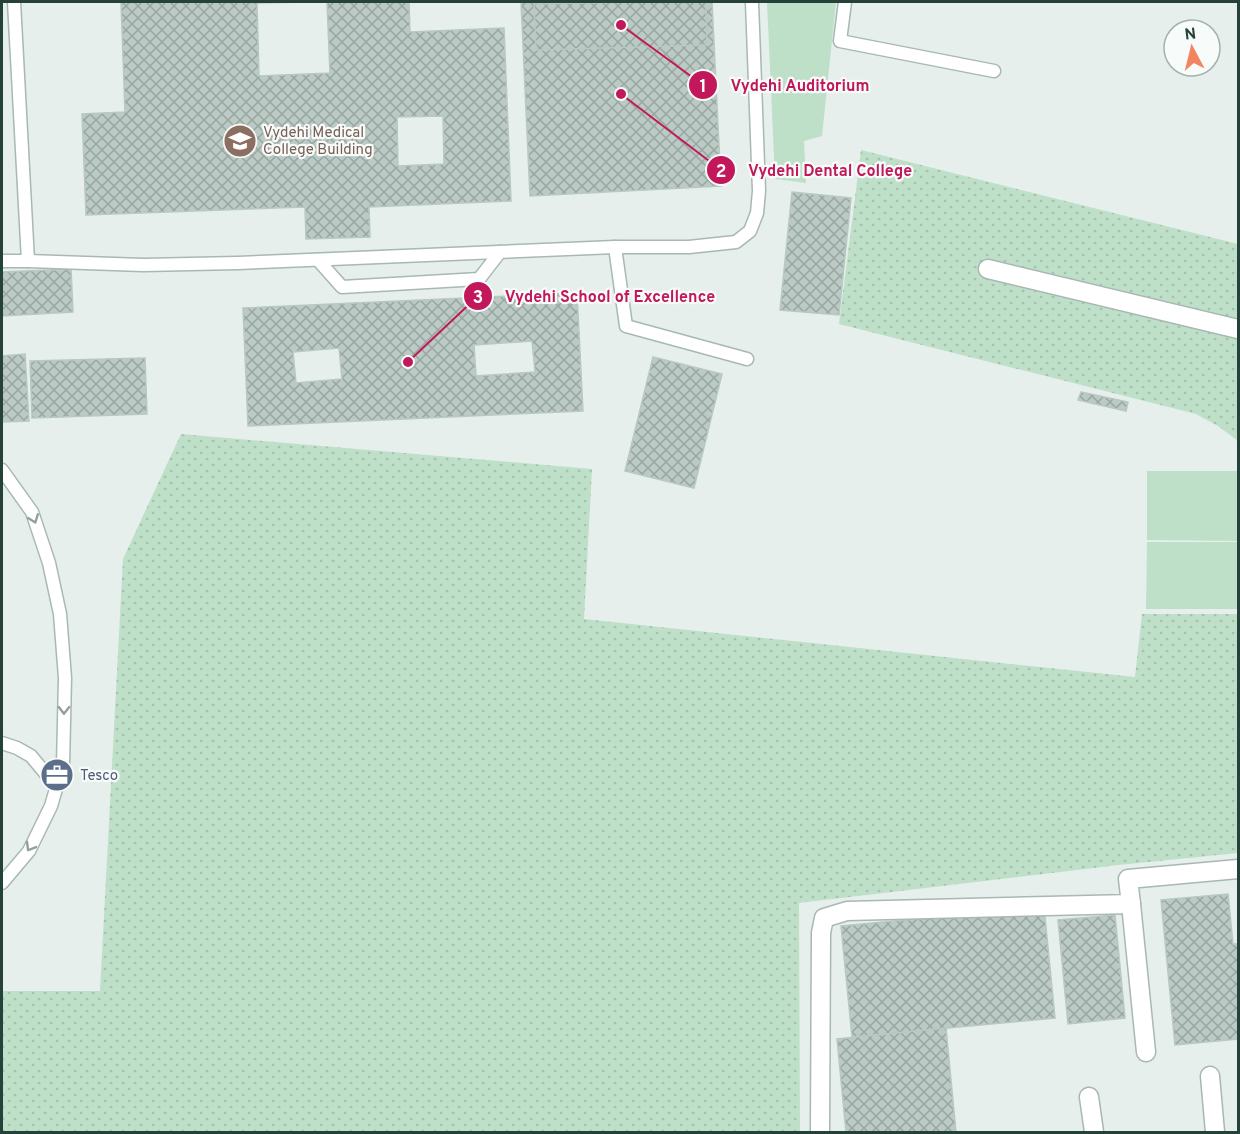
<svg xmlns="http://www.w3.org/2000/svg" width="1240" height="1134" font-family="Overpass,sans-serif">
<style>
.grass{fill:url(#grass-dots)}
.garden{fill:#bfe0c8}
.building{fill:url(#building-cross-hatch);stroke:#b8c9c2;stroke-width:1.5;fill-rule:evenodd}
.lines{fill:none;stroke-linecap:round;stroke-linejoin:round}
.lane-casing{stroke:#a8b8b2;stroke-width:15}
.street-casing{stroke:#a8b8b2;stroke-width:21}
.lane{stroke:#fff;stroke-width:12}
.street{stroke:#fff;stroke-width:18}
.oneway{stroke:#92a09c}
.labels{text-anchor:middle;stroke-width:4.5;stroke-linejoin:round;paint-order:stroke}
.education-label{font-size:15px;fill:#785e54;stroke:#f7fbf9;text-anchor:start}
.service-label{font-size:15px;fill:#4e5e75;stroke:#f7fbf9;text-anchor:start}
.leader{fill:none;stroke:#c2185b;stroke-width:2}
.callout-dot{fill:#c2185b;stroke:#f7fbf9;stroke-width:2}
.mark-label{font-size:18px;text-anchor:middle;font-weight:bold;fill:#fff}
.callout-label{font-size:16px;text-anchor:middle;font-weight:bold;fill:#c2185b;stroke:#f7fbf9;stroke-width:4.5;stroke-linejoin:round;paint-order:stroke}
</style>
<defs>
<pattern id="grass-dots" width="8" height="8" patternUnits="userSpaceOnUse" patternTransform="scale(1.5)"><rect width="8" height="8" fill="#bfe0c8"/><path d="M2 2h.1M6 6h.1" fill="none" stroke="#a4c1ad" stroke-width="1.8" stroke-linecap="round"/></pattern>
<pattern id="building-cross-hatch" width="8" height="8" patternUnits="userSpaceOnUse" patternTransform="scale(1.5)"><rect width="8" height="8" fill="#bbcac4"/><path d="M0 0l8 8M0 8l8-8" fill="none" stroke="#98a6a0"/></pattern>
</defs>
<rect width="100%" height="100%" fill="#e6efeb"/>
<!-- grass -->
<g class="grass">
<path d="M861,150L1238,244V441L1218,426L1196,414L839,324Z"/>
<path d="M181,434L592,469L584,619L1135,677L1142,614H1238V853L1119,865L799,903L800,1132H2V991H100L123,559Z"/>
</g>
<!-- garden -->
<g class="garden">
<path d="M767,2H836L822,136L804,141L806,183L775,179Z"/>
<path d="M1147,471H1238V541L1147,540Z"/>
<path d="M1147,542H1238V609H1146Z"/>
</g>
<!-- building -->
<g class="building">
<path d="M121,2H309L257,3L259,76L330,73L327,2H409L410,32L504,28L511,201L369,207L370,237L306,239L305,207L86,215L82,114L125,112ZM443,116L444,164L398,166L397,117Z"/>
<path d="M521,2H712L721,186L530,196Z"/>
<path d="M636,2H706L707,45L536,50L534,4Z"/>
<path d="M792,192L851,198L839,315L780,310Z"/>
<path d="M71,269L73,312L2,316V272Z"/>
<path d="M577,293L583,411L248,426L243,308ZM532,341L535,372L476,376L474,345ZM339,348L342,379L296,383L293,352Z"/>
<path d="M25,354L29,421L2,422V356Z"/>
<path d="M653,357L722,374L694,488L625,471Z"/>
<path d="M145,358L147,414L32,418L30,361Z"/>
<path d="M1081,392L1128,402L1126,411L1078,400Z"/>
<path d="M1228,894L1233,944H1238V1039L1175,1045L1161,900Z"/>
<path d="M1044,907L1055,1018L852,1037L841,926Z"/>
<path d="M1115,915L1125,1018L1068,1024L1058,920Z"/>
<path d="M946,1028L956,1132H846L837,1039Z"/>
</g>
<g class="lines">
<defs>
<g id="lane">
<path d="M14,2L28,261"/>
<path d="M845,2L840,41L994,71"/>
<path d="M615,247L626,326L747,359"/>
<path d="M318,260L342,287L479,279L500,252"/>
<path d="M2,261H28L143,265L238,263L615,247H689L736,242L750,231L757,213L759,191L752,2"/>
<path d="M2,470L32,512L49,563L60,614L65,678L63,765L51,806L29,851L2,883"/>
<path d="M2,743L17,748L31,756L56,786"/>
</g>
<g id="street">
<path d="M988,269L1238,329"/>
<path d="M1131,904L1146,1052"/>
<path d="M1210,1076L1215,1132"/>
<path d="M1089,1097L1094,1132"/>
<path d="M820,1132L821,933L824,918L847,911L1131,904L1128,879L1238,869"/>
</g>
</defs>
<!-- lane casing -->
<use href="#lane" class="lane-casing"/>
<!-- street casing -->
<use href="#street" class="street-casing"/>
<!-- lane -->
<use href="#lane" class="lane"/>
<!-- street -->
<use href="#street" class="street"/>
</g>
<!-- one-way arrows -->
<defs><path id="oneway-chevron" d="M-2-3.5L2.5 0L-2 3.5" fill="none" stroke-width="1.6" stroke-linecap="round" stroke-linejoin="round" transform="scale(1.5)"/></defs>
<g class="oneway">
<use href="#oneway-chevron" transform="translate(34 519) rotate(69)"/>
<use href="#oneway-chevron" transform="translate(64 710) rotate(91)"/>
<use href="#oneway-chevron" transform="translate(30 847) rotate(120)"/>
</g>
<!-- icons -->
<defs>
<symbol id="university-disc" viewBox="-11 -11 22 22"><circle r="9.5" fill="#8d6e63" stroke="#f7fbf9"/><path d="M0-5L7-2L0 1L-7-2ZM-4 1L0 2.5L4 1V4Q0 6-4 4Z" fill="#fff"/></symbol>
<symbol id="office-disc" viewBox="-11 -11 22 22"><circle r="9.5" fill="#5c6f8a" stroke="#f7fbf9"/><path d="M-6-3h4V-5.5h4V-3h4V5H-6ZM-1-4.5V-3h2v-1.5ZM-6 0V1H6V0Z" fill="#fff"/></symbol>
</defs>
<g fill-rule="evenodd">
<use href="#university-disc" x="221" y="122" width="38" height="38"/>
<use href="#office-disc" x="38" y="756" width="38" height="38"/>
</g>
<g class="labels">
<!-- education labels -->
<g class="education-label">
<text x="263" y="137">Vydehi Medical<tspan x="263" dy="17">College Building</tspan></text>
</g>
<!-- service labels -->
<g class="service-label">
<text x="80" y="780">Tesco</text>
</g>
</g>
<!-- callouts -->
<path class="leader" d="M621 25L703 85M621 94L721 170M408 362L478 296"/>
<g class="callout-dot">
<circle cx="621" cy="25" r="6"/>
<circle cx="621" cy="94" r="6"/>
<circle cx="408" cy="362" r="6"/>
<circle cx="703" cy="85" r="15"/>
<circle cx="721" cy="170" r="15"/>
<circle cx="478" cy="296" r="15"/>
</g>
<g class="mark-label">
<text x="703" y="92">1</text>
<text x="721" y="177">2</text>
<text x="478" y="303">3</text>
</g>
<g class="callout-label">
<text x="800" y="91">Vydehi Auditorium</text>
<text x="830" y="176">Vydehi Dental College</text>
<text x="610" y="302">Vydehi School of Excellence</text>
</g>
<!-- border -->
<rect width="1240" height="1134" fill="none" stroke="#24423a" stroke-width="6"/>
<!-- north arrow -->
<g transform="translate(1192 48) rotate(353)"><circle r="28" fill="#f7fbf9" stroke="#a3b1ad" stroke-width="1.5"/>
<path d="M0-4.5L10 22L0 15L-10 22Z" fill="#f4845f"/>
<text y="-9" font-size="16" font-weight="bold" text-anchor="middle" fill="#24423a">N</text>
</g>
</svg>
